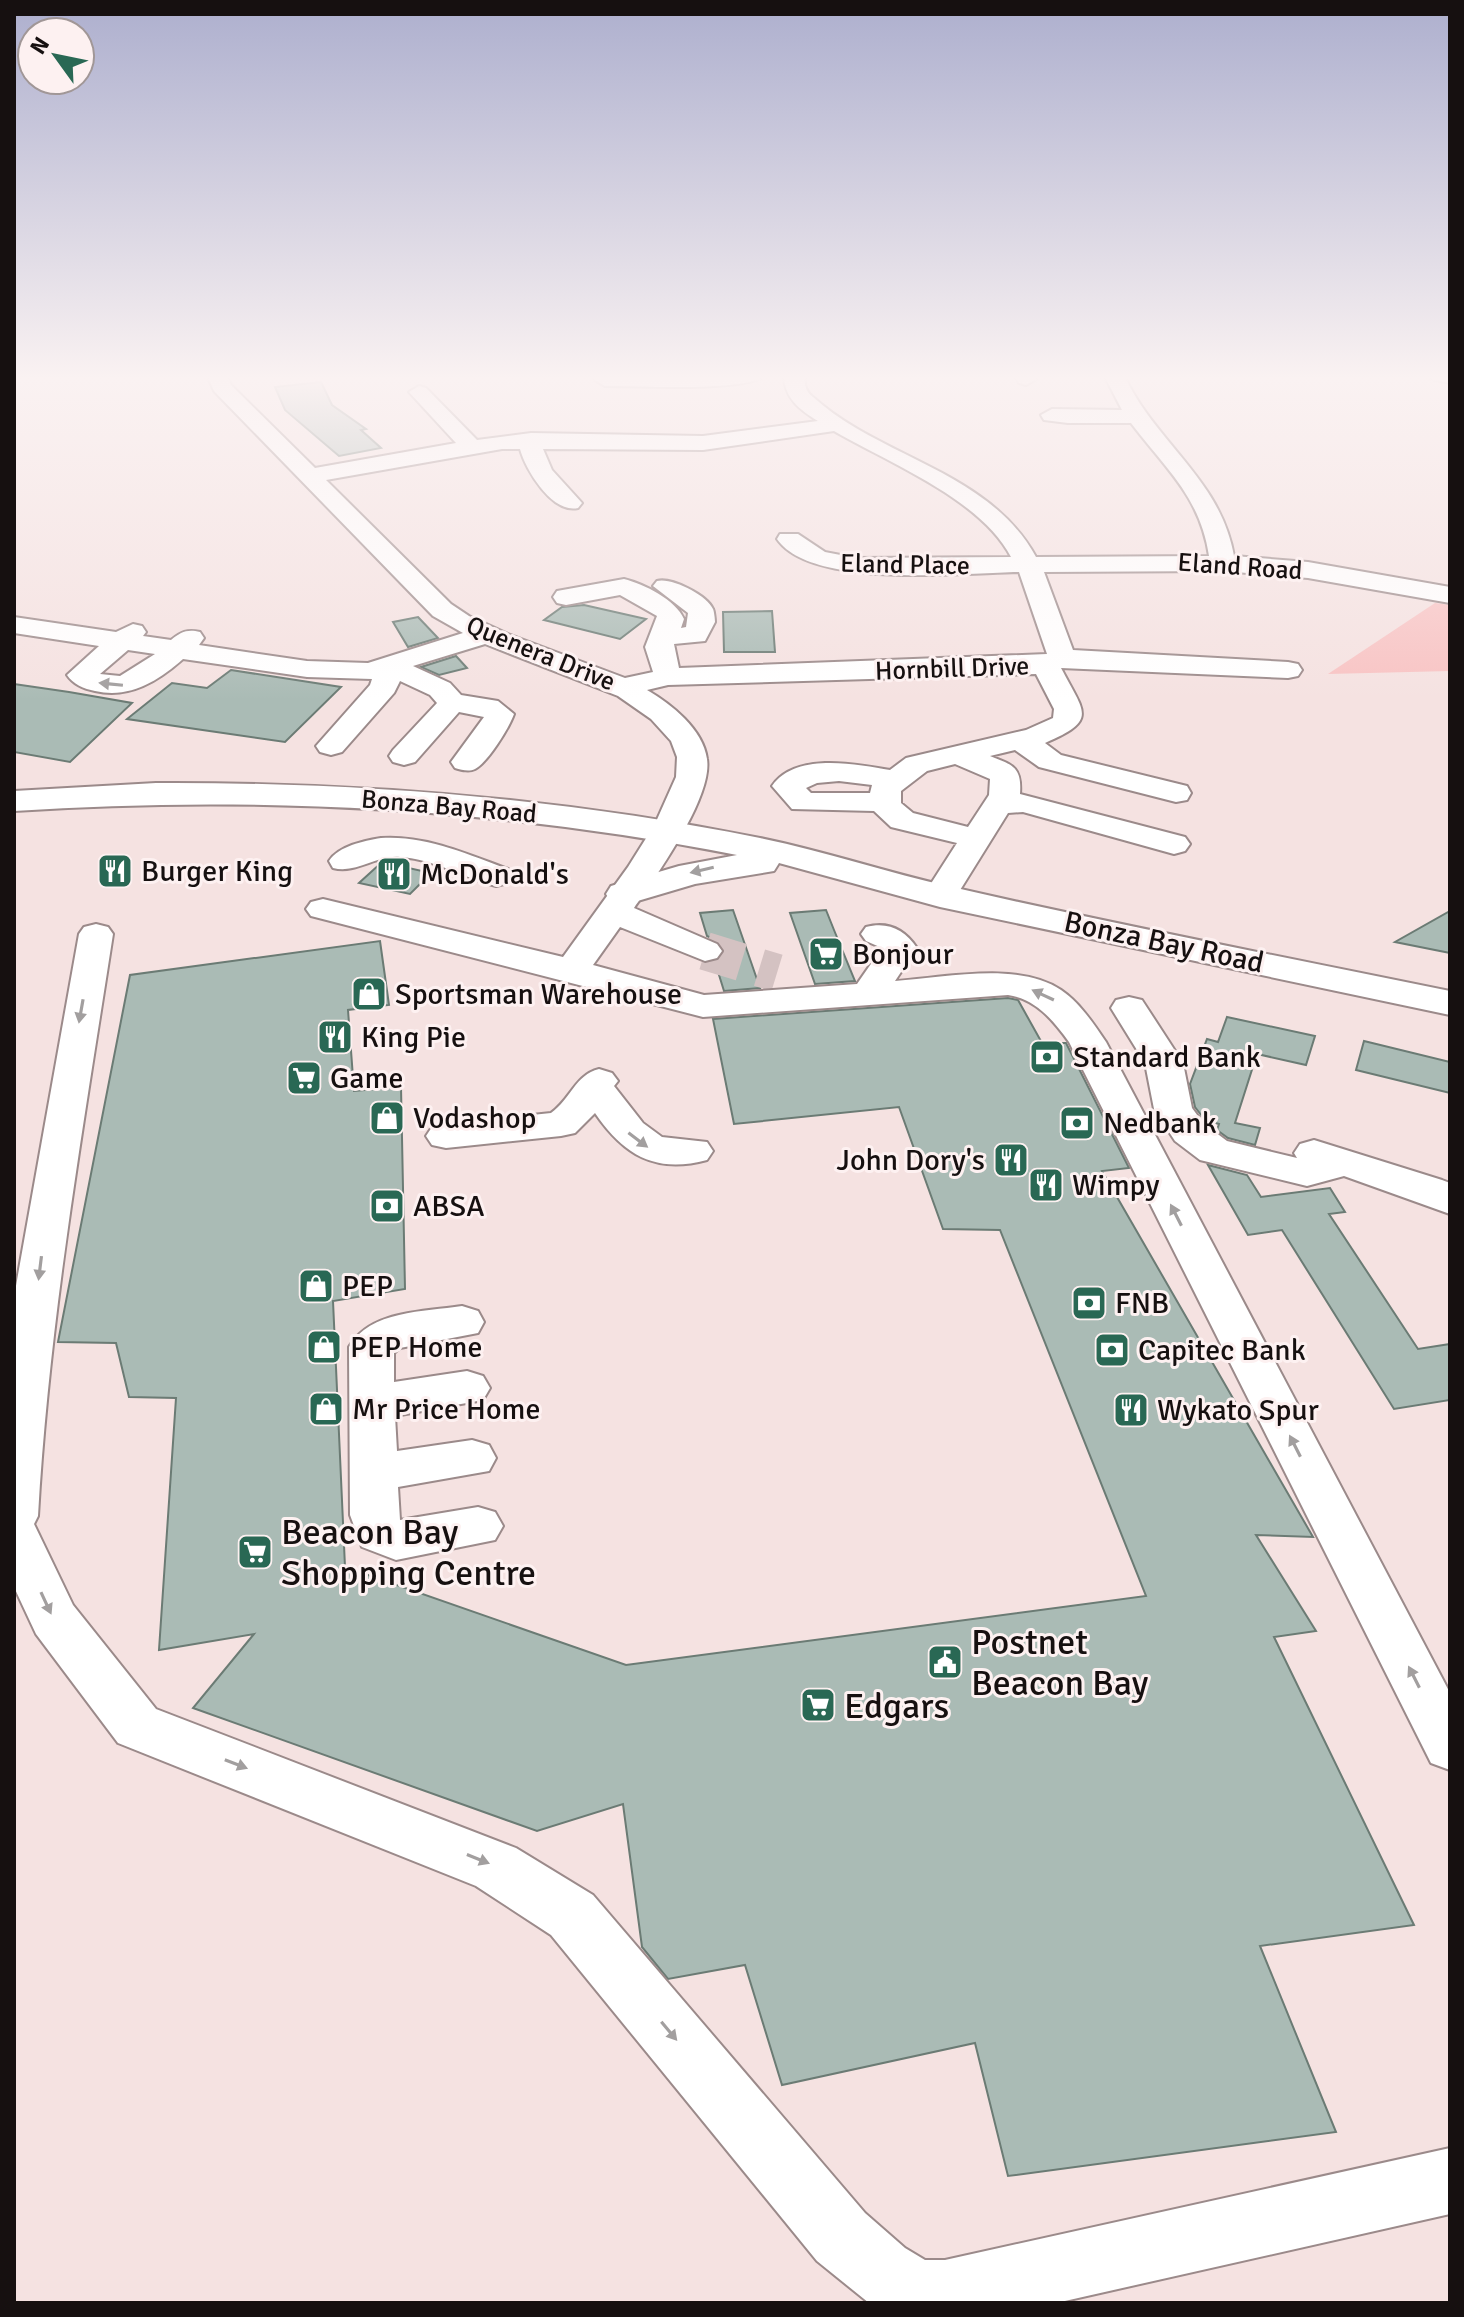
<svg xmlns="http://www.w3.org/2000/svg" width="1464" height="2317" font-family="Signika,sans-serif">
<style>
.green{fill:#f8c3c3}
.building{fill:#aabbb5;stroke:#6b7b74;stroke-width:2}
.lines{fill:none;stroke-linecap:round;stroke-linejoin:round}
.minor-tunnel{stroke:#d4c2c2;stroke-width:38;stroke-dasharray:38 19;stroke-linecap:butt}
.minor-casing{stroke:#9b8a8a;stroke-width:4}
.major-casing{stroke:#9b8a8a;stroke-width:4}
.minor{fill:#fff;fill-rule:evenodd}
.major{fill:#fff;fill-rule:evenodd}
.oneway{fill:#a29f9f}
.labels{text-anchor:middle;stroke-width:6;stroke-linejoin:round;paint-order:stroke}
.far-street-label{font-size:26px;fill:#161010;stroke:#fdf1f1}
.poi-label{font-size:30px;fill:#161010;stroke:#fdf1f1;text-anchor:start}
.street-label{font-size:30px;fill:#161010;stroke:#fdf1f1}
.near-poi-label{font-size:36px;fill:#161010;stroke:#fdf1f1;text-anchor:start}
</style>
<rect width="100%" height="100%" fill="#f5e2e1"/>
<!-- green -->
<path class="green" d="M1435,603L1450,605V671L1328,674Z"/>
<!-- building -->
<g class="building">
<path d="M321,382L332,405L366,429L361,430L381,448L339,456L285,410L275,387Z"/>
<path d="M584,605L646,619L620,639L544,620L562,607Z"/>
<path d="M772,611L775,652H724L723,612Z"/>
<path d="M418,617L438,638L408,647L393,622Z"/>
<path d="M456,656L467,668L439,675L421,667Z"/>
<path d="M231,670L341,687L285,742L127,719L172,683L207,688Z"/>
<path d="M14,684L69,692L132,703L70,762L14,752Z"/>
<path d="M382,862L431,873L410,894L359,883Z"/>
<path d="M733,910L760,988L724,991L715,962L725,951L718,941L707,936L700,913Z"/>
<path d="M826,910L834,930L855,981L815,984L790,913Z"/>
<path d="M1450,911V953L1395,942Z"/>
<path d="M380,941L389,1005L348,1010L354,1091L401,1087L405,1289L333,1301L345,1567L626,1665L1146,1596L1000,1230L943,1229L899,1107L734,1124L713,1019L1008,998L1018,1000L1042,1043H1066L1129,1168L1102,1171L1313,1537L1256,1535L1316,1631L1274,1637L1414,1925L1260,1946L1336,2132L1008,2176L975,2043L782,2085L745,1965L668,1979L642,1947L623,1804L537,1831L193,1708L254,1634L159,1650L176,1398L129,1397L116,1343L58,1342L130,975Z"/>
<path d="M1227,1017L1315,1036L1306,1065L1257,1054L1235,1123L1260,1128L1255,1145L1228,1138L1217,1130L1219,1124L1205,1120L1195,1107L1190,1084L1207,1039L1218,1042Z"/>
<path d="M1364,1041L1450,1062V1093L1356,1070Z"/>
<path d="M1208,1165L1247,1175L1261,1197L1330,1188L1345,1212L1329,1214L1418,1349L1450,1344V1400L1394,1409L1282,1230L1248,1235Z"/>
</g>
<g class="lines">
<!-- minor-tunnel -->
<path class="minor-tunnel" d="M705,951L777,973"/>
<defs>
<g id="minor">
<path d="M207,375H227L231,385L315,468L456,443L409,392L419,386L426,388L477,440L531,433L703,436L818,421C800,410 784,398 784,375H804C805,385 805,391 813,397C880,458 989,471 1036,557L1209,556C1200,496 1165,468 1131,423H1068L1044,420L1041,415L1052,409L1122,410L1104,375H1124C1155,443 1220,478 1234,556L1308,562L1450,587V603L1308,578L1223,571L1044,572L1073,650L1288,662L1298,664L1302,670L1298,676L1288,678L1061,668C1085,714 1098,720 1045,743L1061,755L1187,786L1191,793L1187,800L1176,802L1039,767L1015,750L990,756C1013,765 1022,767 1020,794L1185,837L1190,844L1185,851L1174,854L1023,812L1008,813L952,903L940,906L928,903L923,896L957,843L891,827L874,811L792,809L772,786C795,752 856,764 890,770L906,758L1026,730L1053,718L1054,709L1036,674L668,685L647,690C671,704 703,729 707,759C713,797 656,876 634,908L717,944L722,951L717,958L705,961L620,927L593,965L704,995L857,984L882,948L866,941L861,934L866,927C888,921 905,930 917,948L895,981C943,978 1019,961 1061,990C1080,1003 1093,1023 1106,1042L1450,1693V1770L1431,1763L1069,1042C1053,1020 1036,999 1008,995L703,1017L311,916L306,909L311,902L323,899L563,957L628,867L655,824L676,777L677,757L671,741L651,719L618,696L485,644L413,666L450,683L461,695L498,701L514,714C509,728 488,762 475,769C469,772 462,770 455,768L451,762L484,717L459,712L415,762L404,765L393,762L389,756L393,750L437,703L430,695L400,681L394,693L342,752L331,755L320,752L316,746L370,685L372,679L307,677L183,659C158,681 130,699 95,691C84,689 73,684 67,675L99,646L14,633V617L116,632L133,624L142,626L146,632L143,636L171,640C181,632 187,629 200,632L204,638L199,645L307,661L368,663L463,633L433,616L214,391ZM834,431C889,463 981,499 1011,557L856,558L825,552L798,534H780L777,539C811,589 962,573 1019,572L1047,654L679,668L674,644L705,641L715,622C715,619 714,611 713,609C707,595 671,577 657,581L653,586L688,613L686,627L681,628L684,619C676,600 644,584 624,579L557,591L553,597L557,603L566,605L620,595L657,616L645,647L653,672L625,678L508,634L469,616L451,604L326,480L502,449H520C526,471 553,514 578,508L582,503L552,470L543,449L703,450ZM128,650L155,654L120,676L100,674ZM955,764L990,779L989,795L968,827L913,813L901,803V791L927,771ZM839,781L872,785L870,793H811L806,788L817,783Z"/>
<path d="M599,375H766C750,392 633,386 605,386L595,380Z"/>
<path d="M1015,375H1035L1036,379L1026,385L1019,383Z"/>
<path d="M1428,375H1450V383L1431,379Z"/>
<path d="M381,838C425,835 467,854 508,869L512,876L508,883L496,886C464,878 434,859 400,857C375,855 357,874 333,868L329,861C339,846 363,841 381,838Z"/>
<path d="M96,924L108,927L113,934C83,1128 49,1320 38,1516L34,1524L73,1605L156,1709L516,1848L593,1895L865,2213L905,2248L925,2260H945L1450,2148V2214L1056,2303H869L817,2261L551,1935L476,1886L118,1743L36,1634L14,1587V1297L79,934L84,927Z"/>
<path d="M1129,997L1142,1000L1183,1063L1192,1108L1203,1123L1227,1141L1297,1158L1294,1153L1300,1144L1314,1140L1442,1180L1450,1183V1214L1344,1176L1307,1186L1200,1160L1175,1141L1154,1109L1145,1063L1111,1008L1116,1000Z"/>
<path d="M599,1069L612,1073L618,1081L614,1086L643,1123L662,1137L707,1142L713,1151L707,1160C655,1174 624,1155 595,1113L575,1133L561,1136L446,1148L432,1145L426,1136L432,1127L446,1124L551,1113C571,1099 575,1075 599,1069Z"/>
<path d="M462,1306L478,1311L484,1322L478,1333L400,1348L394,1353V1382L467,1371L483,1376L490,1388L483,1400L395,1416L397,1451L472,1440L489,1445L496,1458L489,1471L398,1487L400,1520L478,1507L495,1512L503,1526L495,1540L396,1560L362,1547L350,1515L349,1347C370,1310 424,1312 462,1306Z"/>
</g>
<path id="major" d="M156,783C359,782 561,798 760,838C825,851 888,873 952,887C1117,925 1284,957 1450,991V1015L940,907L779,863L774,871L695,884L624,905L611,902L606,894L611,886L679,866L737,855C499,808 256,795 14,811V791Z"/>
</defs>
<!-- minor casing -->
<use href="#minor" class="minor-casing"/>
<!-- major casing -->
<use href="#major" class="major-casing"/>
<!-- minor -->
<use href="#minor" class="minor"/>
<!-- major -->
<use href="#major" class="major"/>
</g>
<!-- one-way arrows -->
<defs><path id="oneway-solid" d="M-6-.8H1V-3.2L6.5 0L1 3.2V.8H-6Z" transform="scale(2)"/></defs>
<g class="oneway">
<use href="#oneway-solid" transform="translate(111 684) rotate(-174)"/>
<use href="#oneway-solid" transform="translate(702 870) rotate(167)"/>
<use href="#oneway-solid" transform="translate(1043 995) rotate(-155)"/>
<use href="#oneway-solid" transform="translate(81 1011) rotate(100)"/>
<use href="#oneway-solid" transform="translate(638 1140) rotate(37)"/>
<use href="#oneway-solid" transform="translate(1176 1215) rotate(-117)"/>
<use href="#oneway-solid" transform="translate(40 1268) rotate(97)"/>
<use href="#oneway-solid" transform="translate(1295 1446) rotate(-117)"/>
<use href="#oneway-solid" transform="translate(46 1603) rotate(65)"/>
<use href="#oneway-solid" transform="translate(1414 1677) rotate(-117)"/>
<use href="#oneway-solid" transform="translate(236 1764) rotate(21)"/>
<use href="#oneway-solid" transform="translate(478 1859) rotate(22)"/>
<use href="#oneway-solid" transform="translate(669 2031) rotate(50)"/>
</g>
<!-- sky -->
<linearGradient id="sky" x2="0" y2="1"><stop stop-color="#adafce"/><stop offset="0.54" stop-color="#faf2f2"/><stop offset="1" stop-color="#faf2f2" stop-opacity="0"/></linearGradient>
<rect width="1464" height="700" fill="url(#sky)"/>
<!-- icons -->
<defs>
<symbol id="restaurant-square" viewBox="-11 -11 22 22"><rect x="-9" y="-9" width="18" height="18" rx="4" fill="#296854" stroke="#fdf1f1"/><path d="M-5-6h1v4h1v-4h1v4h1v-4h1v5L-1.5 .5V6h-2V.5L-5-1ZM5-6V6H3V1.5H1.5Q1.5-4 5-6Z" fill="#fff"/></symbol>
<symbol id="supermarket-square" viewBox="-11 -11 22 22"><rect x="-9" y="-9" width="18" height="18" rx="4" fill="#296854" stroke="#fdf1f1"/><path d="M-6-5.5h2.5l.6 2H6L4.5 2H-2.5L-4.4-4H-6ZM-1.5 3.2a1.3 1.3 0 1 0 .1 0ZM3 3.2a1.3 1.3 0 1 0 .1 0Z" fill="#fff"/></symbol>
<symbol id="shop-square" viewBox="-11 -11 22 22"><rect x="-9" y="-9" width="18" height="18" rx="4" fill="#296854" stroke="#fdf1f1"/><path d="M-5-2.5h2.3a2.7 3.5 0 0 1 5.4 0H5L5.5 6h-11ZM-1.5-2.5h3a1.5 2.3 0 0 0-3 0Z" fill="#fff"/></symbol>
<symbol id="bank-square" viewBox="-11 -11 22 22"><rect x="-9" y="-9" width="18" height="18" rx="4" fill="#296854" stroke="#fdf1f1"/><path d="M-6-4H6V4H-6ZM0-2.3a2.3 2.3 0 1 0 0 4.6a2.3 2.3 0 1 0 0-4.6Z" fill="#fff"/></symbol>
<symbol id="civic-square" viewBox="-11 -11 22 22"><rect x="-9" y="-9" width="18" height="18" rx="4" fill="#296854" stroke="#fdf1f1"/><path d="M-.6-6.5H3V-4.5H.6V-3L4-1V1h2V6H-6V1h2V-1L-.6-3ZM-1.2 2.5V6h2.4V2.5Z" fill="#fff"/></symbol>
</defs>
<g fill-rule="evenodd">
<use href="#restaurant-square" x="95" y="851" width="40" height="40"/>
<use href="#restaurant-square" x="374" y="854" width="40" height="40"/>
<use href="#supermarket-square" x="806" y="934" width="40" height="40"/>
<use href="#shop-square" x="349" y="974" width="40" height="40"/>
<use href="#restaurant-square" x="315" y="1017" width="40" height="40"/>
<use href="#bank-square" x="1027" y="1037" width="40" height="40"/>
<use href="#supermarket-square" x="284" y="1058" width="40" height="40"/>
<use href="#shop-square" x="367" y="1098" width="40" height="40"/>
<use href="#bank-square" x="1057" y="1103" width="40" height="40"/>
<use href="#restaurant-square" x="991" y="1140" width="40" height="40"/>
<use href="#restaurant-square" x="1026" y="1165" width="40" height="40"/>
<use href="#bank-square" x="367" y="1186" width="40" height="40"/>
<use href="#shop-square" x="296" y="1266" width="40" height="40"/>
<use href="#bank-square" x="1069" y="1283" width="40" height="40"/>
<use href="#shop-square" x="304" y="1327" width="40" height="40"/>
<use href="#bank-square" x="1092" y="1330" width="40" height="40"/>
<use href="#shop-square" x="306" y="1389" width="40" height="40"/>
<use href="#restaurant-square" x="1111" y="1390" width="40" height="40"/>
<use href="#supermarket-square" x="235" y="1532" width="40" height="40"/>
<use href="#civic-square" x="925" y="1642" width="40" height="40"/>
<use href="#supermarket-square" x="798" y="1685" width="40" height="40"/>
</g>
<g class="labels">
<!-- far-street labels -->
<g class="far-street-label">
<text transform="translate(905 564) rotate(1)" y="9">Eland Place</text>
<text transform="translate(1240 566) rotate(4)" y="9">Eland Road</text>
<text transform="translate(541 653) rotate(22)" y="9">Quenera Drive</text>
<text transform="translate(952 668) rotate(-2)" y="9">Hornbill Drive</text>
<text transform="translate(449 806) rotate(5)" y="9">Bonza Bay Road</text>
</g>
<!-- poi labels -->
<g class="poi-label">
<text x="141" y="881">Burger King</text>
<text x="420" y="884">McDonald's</text>
<text x="852" y="964">Bonjour</text>
<text x="395" y="1004">Sportsman Warehouse</text>
<text x="361" y="1047">King Pie</text>
<text x="1073" y="1067">Standard Bank</text>
<text x="330" y="1088">Game</text>
<text x="413" y="1128">Vodashop</text>
<text x="1103" y="1133">Nedbank</text>
<text x="985" y="1170" text-anchor="end">John Dory's</text>
<text x="1072" y="1195">Wimpy</text>
<text x="413" y="1216">ABSA</text>
<text x="342" y="1296">PEP</text>
<text x="1115" y="1313">FNB</text>
<text x="350" y="1357">PEP Home</text>
<text x="1138" y="1360">Capitec Bank</text>
<text x="352" y="1419">Mr Price Home</text>
<text x="1157" y="1420">Wykato Spur</text>
</g>
<!-- street labels -->
<g class="street-label">
<text transform="translate(1164 942) rotate(12)" y="10">Bonza Bay Road</text>
</g>
<!-- near-poi labels -->
<g class="near-poi-label">
<text x="281" y="1544">Beacon Bay<tspan x="281" dy="41">Shopping Centre</tspan></text>
<text x="971" y="1654">Postnet<tspan x="971" dy="41">Beacon Bay</tspan></text>
<text x="844" y="1718">Edgars</text>
</g>
</g>
<!-- border -->
<rect width="1464" height="2317" fill="none" stroke="#161010" stroke-width="32"/>
<!-- north arrow -->
<g transform="translate(56 56) rotate(303)"><circle r="38" fill="#fdf1f1" stroke="#a19797" stroke-width="2"/>
<path d="M0-6L14 30L0 20L-14 30Z" fill="#296854"/>
<text y="-12" font-size="22" font-weight="bold" text-anchor="middle" fill="#161010">N</text>
</g>
</svg>
